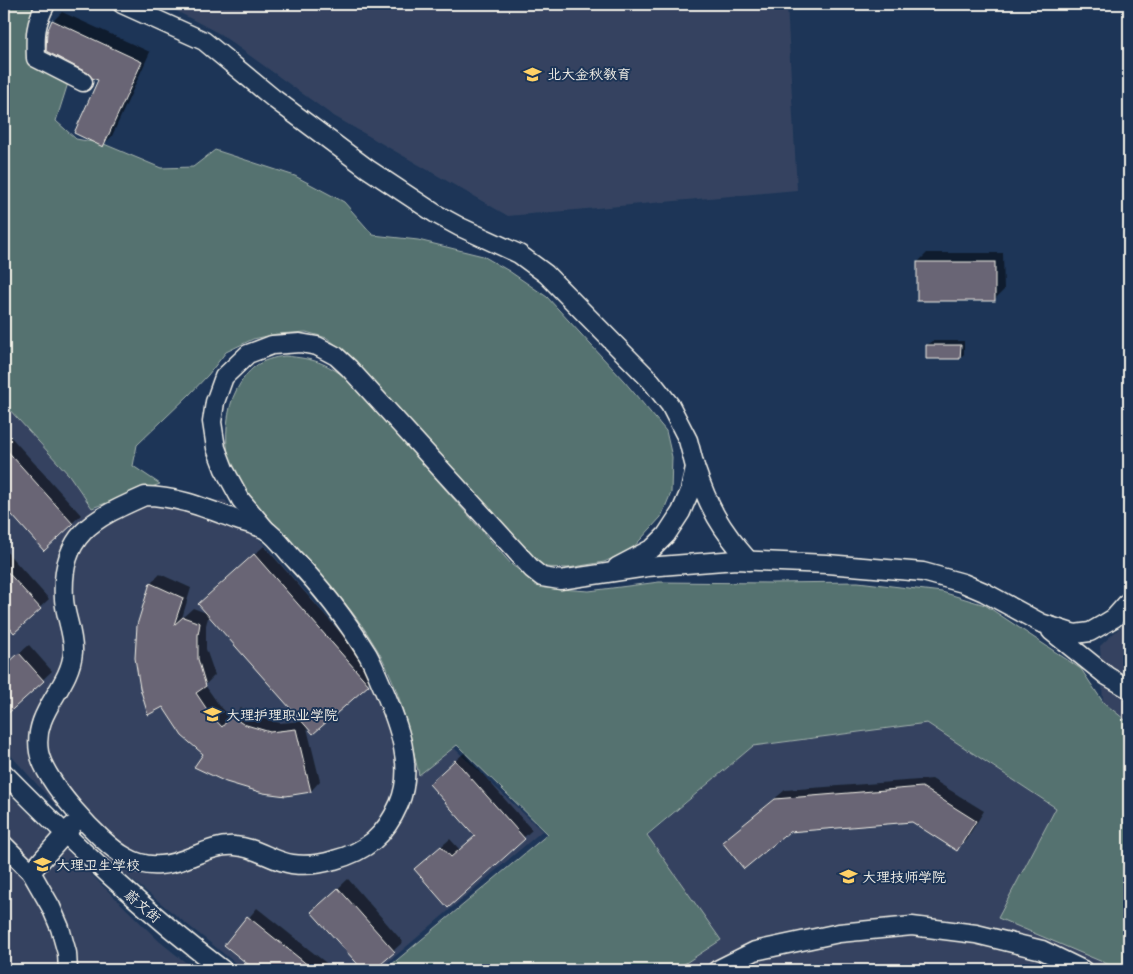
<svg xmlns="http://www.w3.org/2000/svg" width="1133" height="974" font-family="'Playpen Sans','LXGW WenKai TC',sans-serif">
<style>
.built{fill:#344360}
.green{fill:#557270;stroke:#a4b2ac}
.shadow{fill:#0007;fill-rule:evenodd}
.building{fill:#696574;stroke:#f4f1e8}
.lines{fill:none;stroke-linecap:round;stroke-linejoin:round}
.minor-casing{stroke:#f4f1e8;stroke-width:21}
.minor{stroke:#1d3557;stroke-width:18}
.labels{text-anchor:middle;stroke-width:4;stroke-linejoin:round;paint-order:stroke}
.poi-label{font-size:14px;fill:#f4f1e8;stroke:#1d3557;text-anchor:start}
.street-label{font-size:14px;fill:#f4f1e8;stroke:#1d3557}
</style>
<rect width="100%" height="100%" fill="#1d3557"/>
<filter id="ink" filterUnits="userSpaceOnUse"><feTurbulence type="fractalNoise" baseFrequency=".02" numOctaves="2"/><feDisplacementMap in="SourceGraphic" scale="10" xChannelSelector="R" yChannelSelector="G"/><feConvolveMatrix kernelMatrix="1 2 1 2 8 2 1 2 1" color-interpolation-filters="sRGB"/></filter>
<g filter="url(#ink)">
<!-- built -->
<g class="built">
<path d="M163,4H787L797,190L508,216L332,115L220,34Z"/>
<path d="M8,408L69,475L92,508L225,500L385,683L542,831L379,970H244L102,856L4,748V412Z"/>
<path d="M1129,619V723L1103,702L1100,646Z"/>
<path d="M927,723L1056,808L1112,966L1117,970H675L721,940L647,836L753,746Z"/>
<path d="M4,789L159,941L195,970H4Z"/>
</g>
<!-- green -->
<g class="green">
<path d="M4,4H38L35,63L69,80L56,121L76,139L104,144L161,168L193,167L215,150L295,176L344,202L373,235L418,240L483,256L509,271L547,297L624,381L666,431L672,457L671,493L661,517L631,550L604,562L568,568L543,567L531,557L348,354L327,338L306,332L277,334L253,339L226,352L208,375L189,395L137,445L133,466L160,484L92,508L69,475L8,408L4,397Z"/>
<path d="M285,356C315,359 324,362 348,379L512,565L544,588L589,591L659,582L771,583L858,582L942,592L985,605L1081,669L1103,702L1129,723V970H1117L1112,966L998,918L1056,808L927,723L753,746L647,835L721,940L675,970H385L548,834L457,745L419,775C409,732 400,688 377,649C351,604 313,567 279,529C262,509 236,483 229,458C224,440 227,407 236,391C248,368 260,359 285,356Z"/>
</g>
<!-- shadow -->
<g class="shadow">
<path d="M62,12L150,52L112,136L103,145L100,80L53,21Z"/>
<path d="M927,253H1003L1004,290L994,300L918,262Z"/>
<path d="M932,341H964V354L960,358L927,345Z"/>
<path d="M10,436L81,515L44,549L4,504V441Z"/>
<path d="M264,546L377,674L313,732L306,724L320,781L311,791L286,795L205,754L138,626L151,583L160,574L191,588L182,618L193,608L209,614V594ZM209,614L303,721L280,723L252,716L241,708L231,717L219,705L205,685L215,675L206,649V625Z"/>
<path d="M4,549L49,599L15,631L4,619Z"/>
<path d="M29,645L52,671L4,716V667Z"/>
<path d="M464,753L532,830L448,906L424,861L450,839L460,850L476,836L438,776Z"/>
<path d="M932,779L984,811L966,840L957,849L912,821L789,830L723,842L785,790Z"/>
<path d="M348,879L403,942L372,970H364L313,912Z"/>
<path d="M257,908L335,970H257L226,945Z"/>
</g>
<!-- building -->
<g class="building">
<path d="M52,20L142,62L103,147L74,133L98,80L92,78L88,73L46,51L47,32Z"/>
<rect x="917" y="262" width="78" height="39"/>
<path d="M926,345H961L960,359H926Z"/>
<path d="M4,447L73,524L44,551L4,506Z"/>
<path d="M254,554L369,685L313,734L198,604Z"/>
<path d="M4,568L41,609L14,633L4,621Z"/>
<path d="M150,583L183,598L174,625L183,617L200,623L198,635V659L206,686L196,693L210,714L222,727L231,716L243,724L270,732L296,729L311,792L286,796L263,793L226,782L194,767L203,754L182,736L163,707L148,715L140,688L135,658L137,625Z"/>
<path d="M19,653L44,681L4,717V667Z"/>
<path d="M455,760L525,839L448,908L414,869L441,846L451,857L475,836L429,784Z"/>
<path d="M922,787L976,821L957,851L912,822L789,832L744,869L722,842L775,799Z"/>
<path d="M338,888L395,952L374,970H363L311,912Z"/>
<path d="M247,916L314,970H255L224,945Z"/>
</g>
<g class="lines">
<defs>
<g id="minor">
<path d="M46,4C35,24 35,35 36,58L83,82"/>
<path d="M122,4L204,41L273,98L368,169L436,214L460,227L519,254L546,274L651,381L670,405L688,440L695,467L690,491L681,512L666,535L653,548L617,567"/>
<path d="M695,467C709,508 720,528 749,561"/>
<path d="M145,496C177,496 207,509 237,520C246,523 257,525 266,530C276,536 286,551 295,560C323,589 347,621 368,655C374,666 378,677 383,688C398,723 415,767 399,804C385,836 367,851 334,860C321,864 306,866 292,864C272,861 256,847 235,846C208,844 186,864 160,865C148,866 136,863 126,857C100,843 44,781 39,752C32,711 70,689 73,652C74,634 65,616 64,599C60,534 93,519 145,496Z"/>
<path d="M267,531L241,500L224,469L216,448L212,422L215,402L224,377L248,354L272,345L300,343L317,346L336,356L349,368L532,569L542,577L560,580L647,567L736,560L827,564L923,572L963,583L984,592L1041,623L1075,634L1090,632L1104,624L1114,618L1129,601"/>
<path d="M1051,631L1107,676L1129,689"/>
<path d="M4,773C73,843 144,911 223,970"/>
<path d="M4,845L31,872L51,907L60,928L67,953L68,970"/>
<path d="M31,872L72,826"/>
<path d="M717,970L755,951L839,933L912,926L976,934L1042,950L1083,970"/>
</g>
</defs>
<!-- minor casing -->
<use href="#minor" class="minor-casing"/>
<!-- minor -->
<use href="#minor" class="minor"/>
</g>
</g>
<!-- icons -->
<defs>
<symbol id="school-bare" viewBox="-9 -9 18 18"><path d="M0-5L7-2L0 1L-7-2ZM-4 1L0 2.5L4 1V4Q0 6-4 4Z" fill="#ffd166" stroke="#1d3557" stroke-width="2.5" paint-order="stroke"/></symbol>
<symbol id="university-bare" viewBox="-9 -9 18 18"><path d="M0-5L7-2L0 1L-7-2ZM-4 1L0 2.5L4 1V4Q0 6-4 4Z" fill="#ffd166" stroke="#1d3557" stroke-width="2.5" paint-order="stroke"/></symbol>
</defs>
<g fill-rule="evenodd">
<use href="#school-bare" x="520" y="62" width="25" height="25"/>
<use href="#university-bare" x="200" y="702" width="25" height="25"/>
<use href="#university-bare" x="30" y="852" width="25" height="25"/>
<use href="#university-bare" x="836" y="864" width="25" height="25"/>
</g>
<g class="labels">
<!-- poi labels -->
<g class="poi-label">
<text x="547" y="79">北大金秋教育</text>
<text x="226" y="720">大理护理职业学院</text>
<text x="56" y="870">大理卫生学校</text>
<text x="862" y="882">大理技师学院</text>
</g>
<!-- street labels -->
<g class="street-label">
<text transform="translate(143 906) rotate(41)" y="5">蔚文街</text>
</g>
</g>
<!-- margin -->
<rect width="1133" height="974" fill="none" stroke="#1d3557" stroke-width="20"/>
<rect x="10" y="10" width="1113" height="954" fill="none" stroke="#f4f1e8" stroke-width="2" filter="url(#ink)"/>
</svg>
